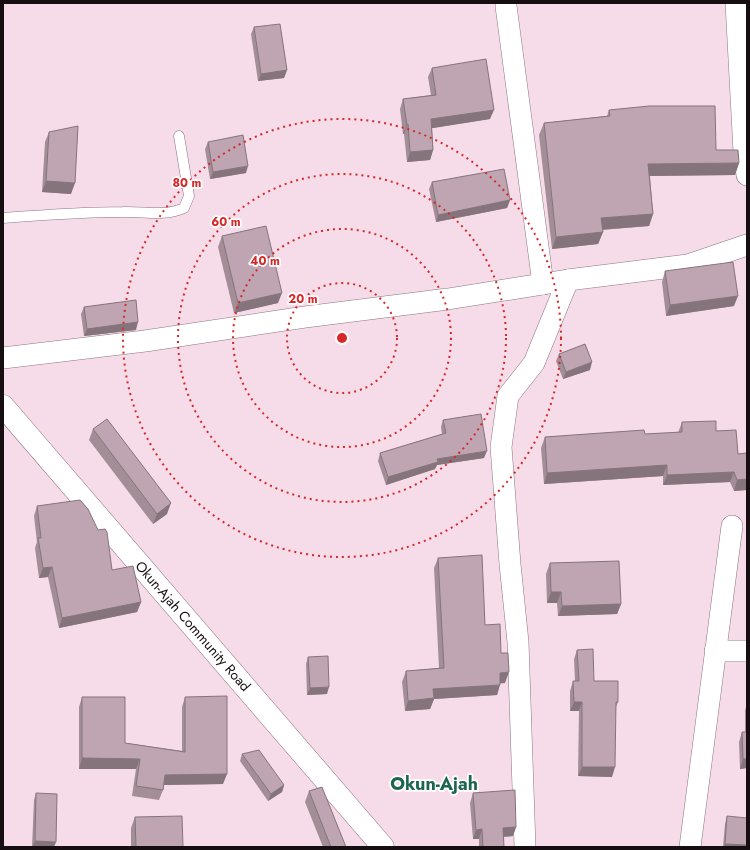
<svg xmlns="http://www.w3.org/2000/svg" width="750" height="850" font-family="Jost,sans-serif">
<style>
.lines{fill:none;stroke-linecap:round;stroke-linejoin:round}
.service-casing{stroke:#8d7580;stroke-width:11}
.minor-casing{stroke:#8d7580;stroke-width:22}
.tertiary-casing{stroke:#8d7580;stroke-width:23}
.service{stroke:#fff;stroke-width:10}
.minor{stroke:#fff;stroke-width:21}
.tertiary{stroke:#fff;stroke-width:22}
.wall{fill:#a38e98}
.shaded-wall{fill:#85747c}
.building{fill:#bea5b1;stroke:#85747c}
.ring{fill:none;stroke:#d62828;stroke-width:2;stroke-dasharray:2 4}
.labels{text-anchor:middle;stroke-width:3.5;stroke-linejoin:round;paint-order:stroke}
.street-label{font-size:14px;fill:#170e12;stroke:#fff}
.district-label{font-size:18px;font-weight:bold;fill:#1d654f;stroke:#fff}
.centre{fill:#d62828;stroke:#fff;stroke-width:2}
.ring-label{font-size:12px;text-anchor:middle;font-weight:bold;fill:#d62828;stroke:#fff;stroke-width:3.5;stroke-linejoin:round;paint-order:stroke}
</style>
<rect width="100%" height="100%" fill="#f6dbe8"/>
<g class="lines">
<defs>
<path id="service" d="M3,218C43,215 83,212 123,212C144,211 164,217 184,208L189,196L179,136"/>
<g id="minor">
<path d="M736,3L744,152L747,175"/>
<path d="M506,6L543,284"/>
<path d="M3,358L145,341L305,317L448,299L568,280L688,265L747,245"/>
<path d="M715,651H747"/>
<path d="M525,847L518,642L510,564L501,447L508,396L534,363L568,280"/>
<path d="M690,847L732,526"/>
</g>
<path id="tertiary" d="M3,406L383,847"/>
</defs>
<!-- service casing -->
<use href="#service" class="service-casing"/>
<!-- minor casing -->
<use href="#minor" class="minor-casing"/>
<!-- tertiary casing -->
<use href="#tertiary" class="tertiary-casing"/>
<!-- service -->
<use href="#service" class="service"/>
<!-- minor -->
<use href="#minor" class="minor"/>
<!-- tertiary -->
<use href="#tertiary" class="tertiary"/>
</g>
<!-- wall -->
<g class="wall">
<path d="M254,27L287,70L284,78L258,81L251,34Z"/>
<path d="M432,68L490,119L432,128L433,150L430,160L407,162L404,134H403L400,109L403,99L431,95L428,77Z"/>
<path d="M609,110L716,150L739,163L735,175L650,176L653,214L649,226L602,230L603,232L598,244L552,249L539,135L544,123L607,116Z"/>
<path d="M49,132L71,194L42,192L45,142Z"/>
<path d="M208,142L246,173L210,179L205,149Z"/>
<path d="M432,182L510,200L507,208L436,222L429,189Z"/>
<path d="M222,236L278,303L234,313L218,247Z"/>
<path d="M665,271L734,306L666,316L662,282Z"/>
<path d="M84,307L136,330L84,336L81,314Z"/>
<path d="M559,354L590,370L563,379L556,361Z"/>
<path d="M443,420L484,458L437,465L435,469L386,485L378,461L380,453L442,434L441,427Z"/>
<path d="M682,422L716,431L738,454L747,453V490L734,491L730,482L663,485V476L544,484L541,448L545,437L678,433Z"/>
<path d="M93,429L167,514L153,524L89,440Z"/>
<path d="M37,506L112,570L141,602L137,612L59,628L48,577L39,578L35,548L37,542L34,516Z"/>
<path d="M438,558L485,625L501,653L505,683H500L497,695L434,699L430,709L405,711L402,682L406,671L439,668L434,568Z"/>
<path d="M550,563L621,604L617,614L558,616L557,603H547L546,574Z"/>
<path d="M577,650L594,681L618,702L616,707L612,777L578,776L579,711H570V691L573,681H575L574,659Z"/>
<path d="M308,657L327,694L307,695L306,664Z"/>
<path d="M82,697L125,743L182,751V707L185,697L223,784L164,785L163,790L159,800L132,796L136,769H79V707Z"/>
<path d="M747,704V768L740,769L739,742L742,732H745V710Z"/>
<path d="M242,754L284,785L282,792L268,801L240,761Z"/>
<path d="M309,791L346,847H323L305,802Z"/>
<path d="M36,793L54,847H32L34,800Z"/>
<path d="M473,793L516,827L513,836L504,837V847H479V839H473L470,803Z"/>
<path d="M727,816L747,847H723L725,824Z"/>
<path d="M135,817L183,847H131V828Z"/>
</g>
<!-- shaded-wall -->
<g class="shaded-wall">
<path d="M287,70L284,78L258,81L261,74Z"/>
<path d="M494,110L490,119L427,129L431,119Z"/>
<path d="M408,124L404,134H403L407,125Z"/>
<path d="M433,150L430,160L407,162L410,152Z"/>
<path d="M739,163L735,175L644,176L648,164Z"/>
<path d="M248,166L246,173L210,179L213,172Z"/>
<path d="M46,181L75,183L71,194L42,192Z"/>
<path d="M510,200L507,208L436,222L438,215Z"/>
<path d="M653,214L649,226L597,230L601,218Z"/>
<path d="M603,232L598,244L552,249L556,237Z"/>
<path d="M282,293L278,303L234,313L238,303Z"/>
<path d="M738,296L734,306L666,316L670,305Z"/>
<path d="M138,322L136,330L84,336L87,329Z"/>
<path d="M592,362L590,370L563,379L566,372Z"/>
<path d="M487,451L484,458L437,465L435,469L386,485L388,477L437,459Z"/>
<path d="M667,465L663,476L544,484L547,473Z"/>
<path d="M734,472L730,482L663,485L667,475Z"/>
<path d="M747,479V490L734,491L737,480Z"/>
<path d="M171,503L167,514L153,524L157,514Z"/>
<path d="M52,567L48,577L39,578L43,568Z"/>
<path d="M551,592H561L557,603H547Z"/>
<path d="M141,602L137,612L59,628L62,618Z"/>
<path d="M621,604L617,614L558,616L562,606Z"/>
<path d="M509,672L505,683L496,684L500,673Z"/>
<path d="M500,685L497,695L434,699L430,709L405,711L408,701L433,689Z"/>
<path d="M329,687L327,694L307,695L310,688Z"/>
<path d="M574,702H582L579,711H570Z"/>
<path d="M82,758L140,759L136,769H79Z"/>
<path d="M743,759H747V768L740,769Z"/>
<path d="M582,767H615L612,777L578,776Z"/>
<path d="M227,774L223,784L162,785L165,775Z"/>
<path d="M284,785L282,792L268,801L271,794Z"/>
<path d="M516,827L513,836L500,837L503,828Z"/>
<path d="M482,829L479,839H473L476,830Z"/>
<path d="M35,841L56,842L54,847H32Z"/>
<path d="M725,844L747,845V847H724Z"/>
</g>
<!-- building -->
<g class="building">
<path d="M280,24L287,70L261,74L254,27Z"/>
<path d="M486,59L494,110L431,119L433,150L410,152L408,124L407,125L403,99L436,95L432,68Z"/>
<path d="M649,106H715L716,150H738L739,163L648,164L653,214L601,218L603,232L556,237L544,123L610,116L609,110Z"/>
<path d="M78,126L75,183L46,181L49,132Z"/>
<path d="M243,135L248,166L213,172L208,142Z"/>
<path d="M504,169L510,200L438,215L432,182Z"/>
<path d="M266,226L282,293L238,303L222,236Z"/>
<path d="M733,262L738,296L670,305L665,271Z"/>
<path d="M136,300L138,322L87,329L84,307Z"/>
<path d="M585,344L592,362L566,372L559,354Z"/>
<path d="M481,414L487,451L437,459L438,462L388,477L380,453L446,433L443,420Z"/>
<path d="M107,419L171,503L157,514L93,429Z"/>
<path d="M716,421V431L736,430L738,454L747,453V479L737,480L734,472L667,475V465L547,473L545,437L644,430L645,434L682,432V422Z"/>
<path d="M80,500L88,509L98,530L105,529L107,532L112,570L133,566L141,602L62,618L52,567L43,568L38,538H41L37,506Z"/>
<path d="M482,555L485,625L500,624L501,653H508L509,672L500,673V685L433,689L434,698L408,701L406,671L444,668L438,558Z"/>
<path d="M619,561L621,604L562,606L561,592H551L550,563Z"/>
<path d="M593,649L594,681H618V702H616L615,767H582V702H574L573,681H579L577,650Z"/>
<path d="M328,656L329,687L310,688L308,657Z"/>
<path d="M227,696V774L165,775L163,790L136,786L140,759L82,758V697H125V743L185,752V697Z"/>
<path d="M742,732H747V759H743Z"/>
<path d="M259,750L284,785L271,794L242,754Z"/>
<path d="M322,787L346,847H331L309,791Z"/>
<path d="M515,790L516,827L503,828L504,847H483L482,829L476,830L473,793Z"/>
<path d="M36,793L57,794L56,842L35,841Z"/>
<path d="M182,816L183,847H136L135,817Z"/>
<path d="M727,816L747,818V845L725,844Z"/>
</g>
<!-- distance rings -->
<g class="ring">
<circle cx="342" cy="338" r="55"/>
<circle cx="342" cy="338" r="109"/>
<circle cx="342" cy="338" r="164"/>
<circle cx="342" cy="338" r="219"/>
</g>
<g class="labels">
<!-- street labels -->
<g class="street-label">
<text transform="translate(193 626) rotate(49)" y="5">Okun-Ajah Community Road</text>
</g>
<!-- district labels -->
<g class="district-label">
<text x="434" y="790">Okun-Ajah</text>
</g>
</g>
<circle cx="342" cy="338" r="6" class="centre"/>
<g class="ring-label">
<text x="187" y="187">80 m</text>
<text x="226" y="226">60 m</text>
<text x="265" y="265">40 m</text>
<text x="303" y="303">20 m</text>
</g>
<!-- border -->
<rect width="750" height="850" fill="none" stroke="#170e12" stroke-width="8"/>
</svg>
